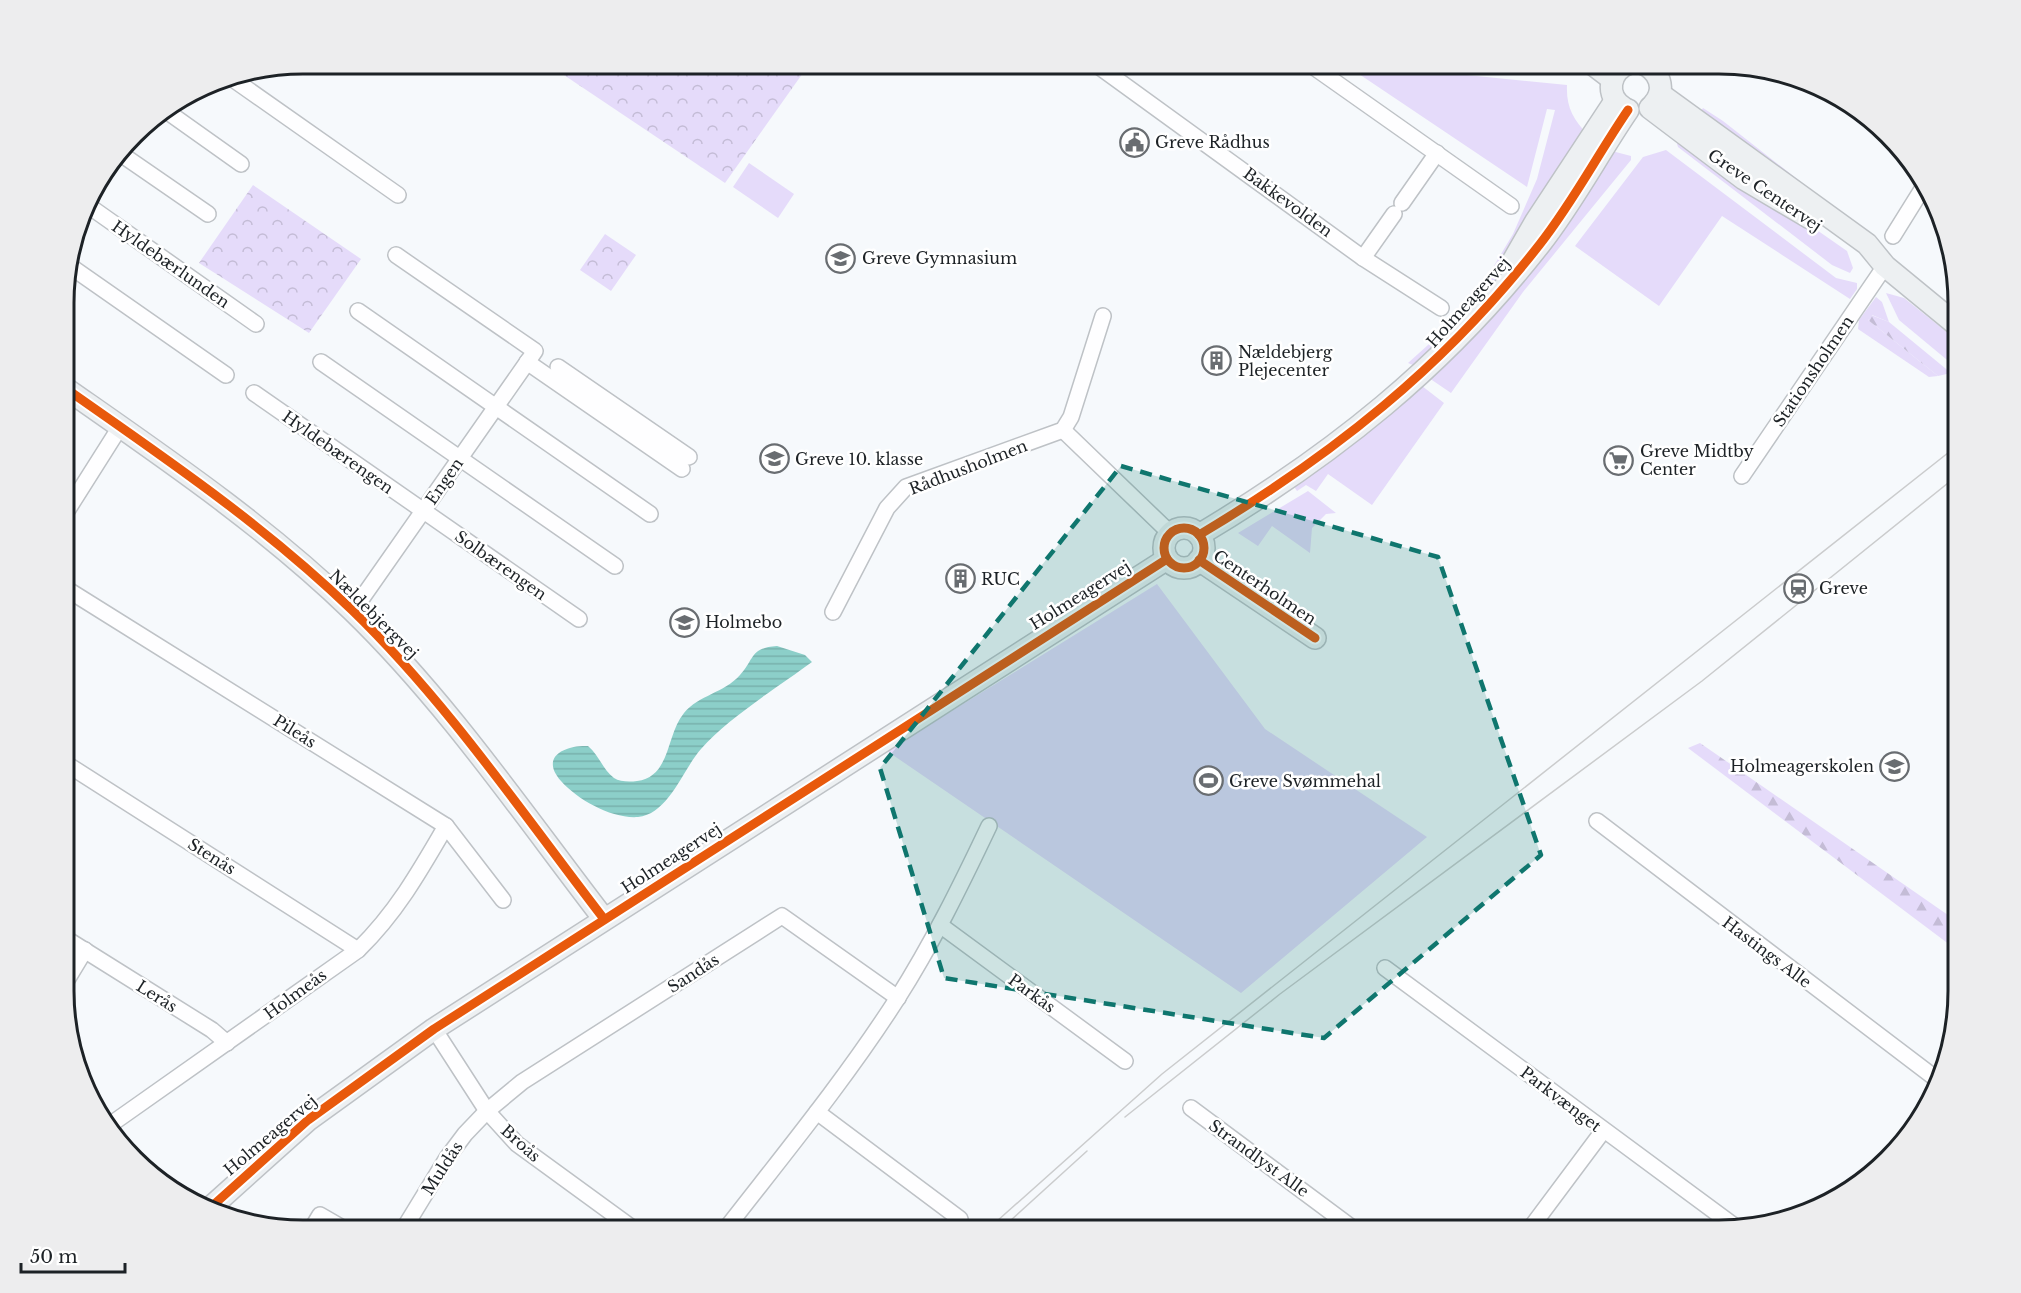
<svg xmlns="http://www.w3.org/2000/svg" width="2021" height="1293" font-family="'Libre Baskerville',serif">
<style>
.grass{fill:#e5dbfa}
.forest{fill:url(#forest-firs)}
.park{fill:url(#park-crowns)}
.water{fill:url(#water-rules)}
.lines{fill:none;stroke-linecap:round;stroke-linejoin:round}
.street-casing{stroke:#bec2c6;stroke-width:18}
.secondary-casing{stroke:#bec2c6;stroke-width:24}
.street{stroke:#fefeff;stroke-width:15}
.secondary{stroke:#edf0f2;stroke-width:21}
.tram{stroke:#cbcccd;stroke-width:1.5}
.cycleway-casing{stroke:#fff;stroke-width:13}
.cycleway{stroke:#e8590c;stroke-width:9}
.marked{fill:#0f766e;fill-opacity:0.2;stroke:#0f766e;stroke-width:4.5;stroke-dasharray:12 8;stroke-linejoin:round}
.labels{text-anchor:middle;stroke-width:5;stroke-linejoin:round;paint-order:stroke}
.poi-label{font-size:16px;fill:#1d2226;stroke:#fff;text-anchor:start}
.street-label{font-size:16px;fill:#1d2226;stroke:#fff}
.rim{fill:none;stroke:#1d2226;stroke-width:3}
</style>
<defs>
<pattern id="forest-firs" width="22" height="20" patternUnits="userSpaceOnUse" patternTransform="scale(1.5)"><rect width="22" height="20" fill="#e5dbfa"/><path d="M5 1l3.5 6h-7zM16 11l3.5 6h-7z" fill="#c4bcd6"/></pattern>
<pattern id="park-crowns" width="20" height="18" patternUnits="userSpaceOnUse" patternTransform="scale(1.5)"><rect width="20" height="18" fill="#e5dbfa"/><path d="M2 6a3 3 0 1 1 6 0M12 15a3 3 0 1 1 6 0" fill="none" stroke="#c4bcd6"/></pattern>
<pattern id="water-rules" width="6" height="5" patternUnits="userSpaceOnUse" patternTransform="scale(1.5)"><rect width="6" height="5" fill="#8ccfc9"/><path d="M0 2.5h6" fill="none" stroke="#78b1ac"/></pattern>
</defs>
<rect width="100%" height="100%" fill="#f6f9fc"/>
<!-- grass -->
<g class="grass">
<path d="M1368,65L1567,85C1566,107 1573,119 1588,135L1541,204L1489,292L1415,366L1408,363L1459,317L1486,279L1513,234L1537,179L1555,110L1547,109L1527,187L1353,70Z"/>
<path d="M1703,108L1723,121L1866,233L1696,118Z"/>
<path d="M1683,137L1847,251L1853,268L1850,273L1832,265L1678,147L1677,144Z"/>
<path d="M1608,150L1631,156V160L1523,292L1451,393L1429,378Z"/>
<path d="M1666,150L1836,278L1857,283V289L1850,299L1722,216L1659,306L1575,246L1643,157Z"/>
<path d="M749,163L794,194L778,218L733,187Z"/>
<path d="M1886,293L1904,298L1958,341V369L1899,320Z"/>
<path d="M1876,297L1882,302L1889,322L1872,315L1868,320L1938,376L1929,377L1858,329L1859,320Z"/>
<path d="M1422,386L1444,403L1372,505L1328,474L1316,491L1306,485L1297,491L1293,485Z"/>
<path d="M1308,491L1336,513L1326,514L1312,528L1310,553L1272,526L1258,546L1238,533Z"/>
<path d="M1157,584L1265,729L1427,837L1241,993L887,751Z"/>
</g>
<!-- forest -->
<g class="forest">
<path d="M1871,315L1889,322L1951,373L1938,376L1868,320Z"/>
<path d="M1700,743L1958,922V951L1688,748Z"/>
</g>
<!-- park -->
<g class="park">
<path d="M546,63H810L725,183Z"/>
<path d="M253,185L361,259L309,333L199,263Z"/>
<path d="M605,234L636,255L611,291L580,270Z"/>
</g>
<!-- water -->
<path class="water" d="M777,646L805,655L812,662C778,687 728,718 701,749C683,769 669,814 638,817C612,819 578,800 561,781C539,756 566,745 588,746C599,755 603,770 614,778C620,782 630,782 637,781C671,777 666,734 684,713C699,695 724,693 740,675C755,658 750,648 777,646Z"/>
<g class="lines">
<defs>
<g id="street">
<path d="M1094,63L1363,258L1441,308"/>
<path d="M1313,63L1311,65L1511,206"/>
<path d="M230,77L398,195"/>
<path d="M165,110L241,164"/>
<path d="M121,154L208,214"/>
<path d="M1402,203L1437,153"/>
<path d="M86,204L256,324"/>
<path d="M1893,236L1926,183"/>
<path d="M1363,258L1394,214"/>
<path d="M67,264L226,375"/>
<path d="M358,311L650,514"/>
<path d="M321,362L615,566"/>
<path d="M527,362L682,469"/>
<path d="M558,367L689,457"/>
<path d="M254,393L579,619"/>
<path d="M1063,430L1170,533"/>
<path d="M1742,476L1885,266"/>
<path d="M65,514L120,427"/>
<path d="M65,588L446,826L503,900"/>
<path d="M353,611L535,351L396,255"/>
<path d="M833,612L887,508L906,487L1063,430L1071,417L1103,316"/>
<path d="M65,763L358,950"/>
<path d="M1597,821L1939,1081"/>
<path d="M940,925L1125,1061"/>
<path d="M65,938L212,1030L227,1043"/>
<path d="M1385,968L1737,1228"/>
<path d="M65,983L85,950"/>
<path d="M434,1029L487,1111L517,1144L635,1230"/>
<path d="M1191,1108L1355,1230"/>
<path d="M817,1112L960,1219"/>
<path d="M107,1127L358,950C396,913 420,871 446,826"/>
<path d="M311,1230L320,1215L346,1230"/>
<path d="M403,1230L447,1158L465,1134L487,1111L522,1082L782,916L898,998"/>
<path d="M725,1230C784,1154 845,1080 897,999C932,944 961,885 989,826"/>
<path d="M1529,1230L1603,1131"/>
</g>
<g id="secondary">
<path d="M1591,63L1612,79"/>
<path d="M1641,63C1660,70 1667,90 1653,105"/>
<path d="M1660,94L1867,244L1885,266L1958,326"/>
<path d="M1624,108C1604,96 1609,70 1630,63"/>
<path d="M1650,108L1744,179L1810,218"/>
<path d="M1513,261L1536,221L1615,101"/>
<path d="M65,388C165,458 264,525 352,610C447,702 523,814 604,919"/>
<circle cx="1184" cy="548" r="20"/>
<path d="M1199,535C1333,455 1444,367 1540,244C1573,202 1598,154 1628,110"/>
<path d="M1199,560L1315,638"/>
<path d="M210,1208L308,1120L434,1029L1167,559"/>
</g>
</defs>
<!-- street casing -->
<use href="#street" class="street-casing"/>
<!-- secondary casing -->
<use href="#secondary" class="secondary-casing"/>
<!-- street -->
<use href="#street" class="street"/>
<!-- secondary -->
<use href="#secondary" class="secondary"/>
<!-- tram -->
<g class="tram">
<path d="M1125,1117L1280,994L1702,681L1958,475"/>
<path d="M987,1230L1162,1074L1958,445"/>
<path d="M1000,1230L1087,1151"/>
</g>
<defs>
<g id="cycleway">
<path d="M65,388C165,458 264,525 352,610C447,702 523,814 604,919"/>
<circle cx="1184" cy="548" r="20"/>
<path d="M1199,535C1333,455 1444,367 1540,244C1573,202 1598,154 1628,110"/>
<path d="M1199,560L1315,638"/>
<path d="M210,1208L308,1120L434,1029L1167,559"/>
</g>
</defs>
<!-- cycleway casing -->
<use href="#cycleway" class="cycleway-casing"/>
<!-- cycleway -->
<use href="#cycleway" class="cycleway"/>
</g>
<!-- marked area -->
<path class="marked" d="M1121,466L1438,557L1541,855L1324,1038L944,978L880,768Z"/>
<!-- icons -->
<defs>
<symbol id="civic-ring" viewBox="-11 -11 22 22"><circle r="9.5" fill="#fff" stroke="#696d71" stroke-width="1.5"/><path d="M-.6-6.5H3V-4.5H.6V-3L4-1V1h2V6H-6V1h2V-1L-.6-3ZM-1.2 2.5V6h2.4V2.5Z" fill="#696d71"/></symbol>
<symbol id="school-ring" viewBox="-11 -11 22 22"><circle r="9.5" fill="#fff" stroke="#696d71" stroke-width="1.5"/><path d="M0-5L7-2L0 1L-7-2ZM-4 1L0 2.5L4 1V4Q0 6-4 4Z" fill="#696d71"/></symbol>
<symbol id="building-ring" viewBox="-11 -11 22 22"><circle r="9.5" fill="#fff" stroke="#696d71" stroke-width="1.5"/><path d="M-4-6H4V6H1V3H-1V6H-4ZM-2.5-4.3h1.7v1.8h-1.7ZM.8-4.3h1.7v1.8H.8ZM-2.5-1h1.7V.8h-1.7ZM.8-1h1.7V.8H.8Z" fill="#696d71"/></symbol>
<symbol id="supermarket-ring" viewBox="-11 -11 22 22"><circle r="9.5" fill="#fff" stroke="#696d71" stroke-width="1.5"/><path d="M-6-5.5h2.5l.6 2H6L4.5 2H-2.5L-4.4-4H-6ZM-1.5 3.2a1.3 1.3 0 1 0 .1 0ZM3 3.2a1.3 1.3 0 1 0 .1 0Z" fill="#696d71"/></symbol>
<symbol id="station-ring" viewBox="-11 -11 22 22"><circle r="9.5" fill="#fff" stroke="#696d71" stroke-width="1.5"/><path d="M-3-6H3Q5-6 5-4V2Q5 4 3 4L4.5 6H3L1.5 4h-3L-3 6H-4.5L-3 4Q-5 4-5 2V-4Q-5-6-3-6ZM-3.5-4v3h7v-3ZM-3.5 1v1.5H-2V1ZM2 1v1.5H3.5V1Z" fill="#696d71"/></symbol>
<symbol id="stadium-ring" viewBox="-11 -11 22 22"><circle r="9.5" fill="#fff" stroke="#696d71" stroke-width="1.5"/><path d="M0-5a6.5 5 0 1 0 0 10a6.5 5 0 1 0 0-10ZM-3.5-1.8h7v3.6h-7Z" fill="#696d71"/></symbol>
</defs>
<g fill-rule="evenodd">
<use href="#civic-ring" x="1118" y="126" width="33" height="33"/>
<use href="#school-ring" x="824" y="242" width="33" height="33"/>
<use href="#building-ring" x="1200" y="344" width="33" height="33"/>
<use href="#school-ring" x="758" y="442" width="33" height="33"/>
<use href="#supermarket-ring" x="1602" y="444" width="33" height="33"/>
<use href="#building-ring" x="944" y="562" width="33" height="33"/>
<use href="#station-ring" x="1782" y="572" width="33" height="33"/>
<use href="#school-ring" x="668" y="606" width="33" height="33"/>
<use href="#school-ring" x="1878" y="750" width="33" height="33"/>
<use href="#stadium-ring" x="1192" y="764" width="33" height="33"/>
</g>
<g class="labels">
<!-- poi labels -->
<g class="poi-label">
<text x="1155" y="148">Greve Rådhus</text>
<text x="862" y="264">Greve Gymnasium</text>
<text x="1238" y="358">Nældebjerg<tspan x="1238" dy="18">Plejecenter</tspan></text>
<text x="1640" y="457">Greve Midtby<tspan x="1640" dy="18">Center</tspan></text>
<text x="795" y="465">Greve 10. klasse</text>
<text x="981" y="585">RUC</text>
<text x="1819" y="594">Greve</text>
<text x="705" y="628">Holmebo</text>
<text x="1874" y="772" text-anchor="end">Holmeagerskolen</text>
<text x="1229" y="787">Greve Svømmehal</text>
</g>
<!-- street labels -->
<g class="street-label">
<text transform="translate(1765 190) rotate(34)" y="6">Greve Centervej</text>
<text transform="translate(1288 202) rotate(36)" y="6">Bakkevolden</text>
<text transform="translate(171 264) rotate(35)" y="6">Hyldebærlunden</text>
<text transform="translate(1468 302) rotate(-48)" y="6">Holmeagervej</text>
<text transform="translate(1813 371) rotate(-56)" y="6">Stationsholmen</text>
<text transform="translate(338 452) rotate(35)" y="6">Hyldebærengen</text>
<text transform="translate(968 467) rotate(-21)" y="6">Rådhusholmen</text>
<text transform="translate(444 481) rotate(-55)" y="6">Engen</text>
<text transform="translate(501 565) rotate(35)" y="6">Solbærengen</text>
<text transform="translate(1265 587) rotate(34)" y="6">Centerholmen</text>
<text transform="translate(1080 595) rotate(-32)" y="6">Holmeagervej</text>
<text transform="translate(374 614) rotate(45)" y="6">Nældebjergvej</text>
<text transform="translate(295 731) rotate(32)" y="6">Pileås</text>
<text transform="translate(212 856) rotate(32)" y="6">Stenås</text>
<text transform="translate(671 858) rotate(-33)" y="6">Holmeagervej</text>
<text transform="translate(1767 952) rotate(37)" y="6">Hastings Alle</text>
<text transform="translate(693 973) rotate(-33)" y="6">Sandås</text>
<text transform="translate(1032 993) rotate(36)" y="6">Parkås</text>
<text transform="translate(295 994) rotate(-36)" y="6">Holmeås</text>
<text transform="translate(157 996) rotate(32)" y="6">Lerås</text>
<text transform="translate(1561 1099) rotate(37)" y="6">Parkvænget</text>
<text transform="translate(270 1135) rotate(-40)" y="6">Holmeagervej</text>
<text transform="translate(521 1143) rotate(42)" y="6">Broås</text>
<text transform="translate(1259 1158) rotate(36)" y="6">Strandlyst Alle</text>
<text transform="translate(442 1168) rotate(-57)" y="6">Muldås</text>
</g>
</g>
<!-- crop -->
<path d="M0 0H2021V1293H0ZM303 74H1719A229 229 0 0 1 1948 303V991A229 229 0 0 1 1719 1220H303A229 229 0 0 1 74 991V303A229 229 0 0 1 303 74Z" fill="#ededee" fill-rule="evenodd"/>
<path class="rim" d="M303 74H1719A229 229 0 0 1 1948 303V991A229 229 0 0 1 1719 1220H303A229 229 0 0 1 74 991V303A229 229 0 0 1 303 74Z"/>
<!-- scale -->
<path d="M21 1263v9h104v-9" fill="none" stroke="#1d2226" stroke-width="3"/>
<text x="30" y="1263" font-size="18" fill="#1d2226" stroke="#ffffff" stroke-width="4.5" paint-order="stroke">50 m</text>
</svg>
